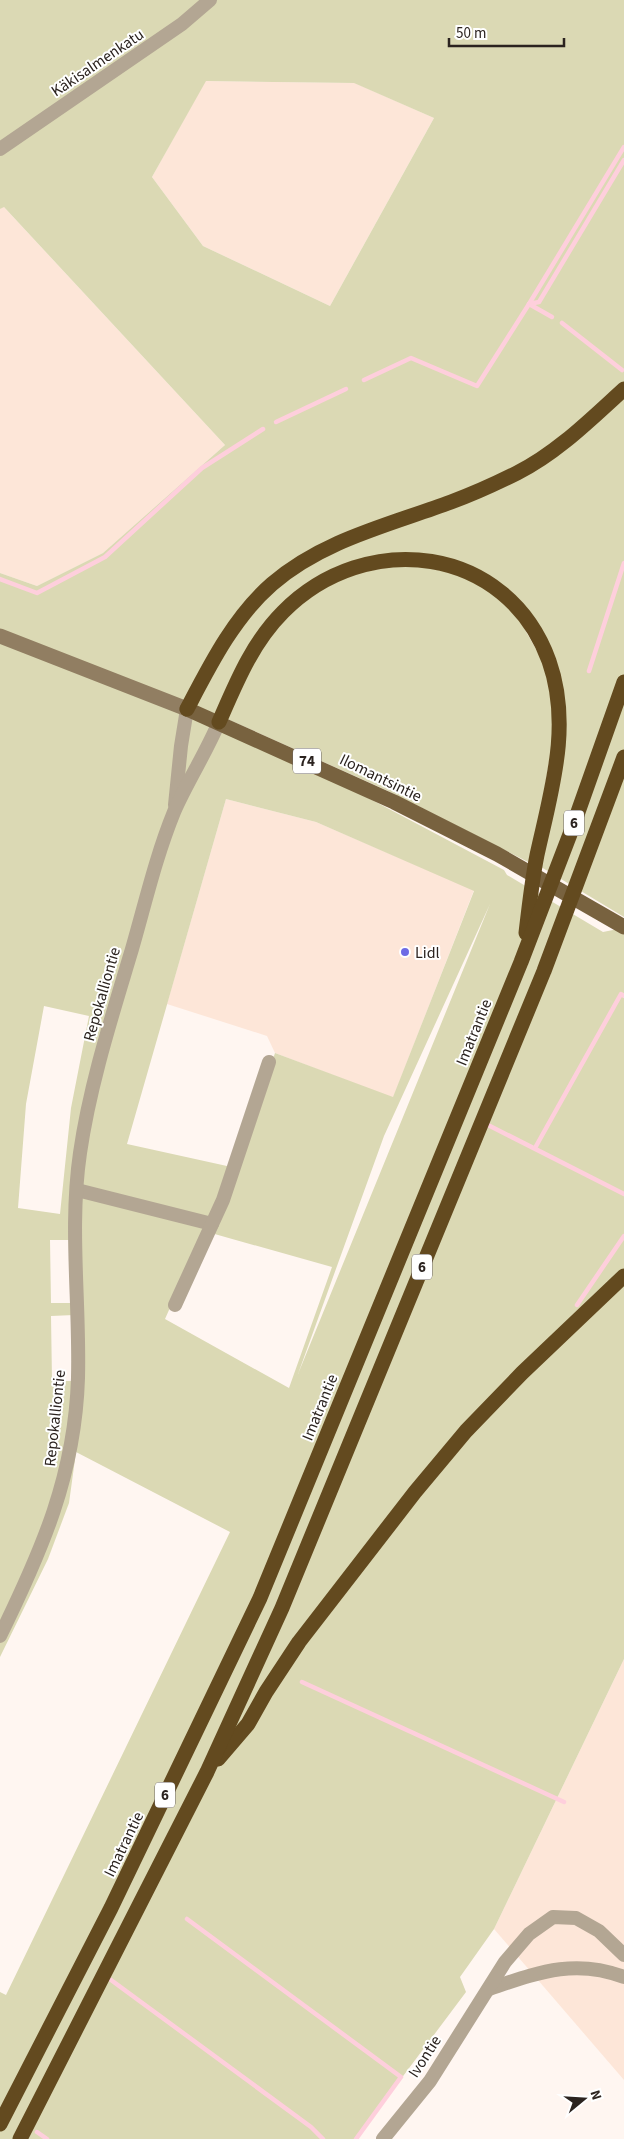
<svg xmlns="http://www.w3.org/2000/svg" width="624" height="2139" font-family="'Source Sans 3',sans-serif">
<style>
.built{fill:#fde6d8}
.green{fill:#dbd9b4;fill-rule:evenodd}
.lines{fill:none;stroke-linecap:round;stroke-linejoin:round}
.stream{stroke:#fecfdc;stroke-width:4.5}
.street{stroke:#b3a693;stroke-width:14}
.secondary{stroke:#917e62;stroke-width:15}
.primary{stroke:#78623f;stroke-width:15}
.highway{stroke:#634a1f;stroke-width:15}
.poi-dot{fill:#6e6be5;stroke:#fff;stroke-width:2}
.labels{text-anchor:middle;stroke-width:4;stroke-linejoin:round;paint-order:stroke}
.shield{fill:#fff;stroke:#6b6562;stroke-width:1}
.shield-label{font-size:15px;font-weight:bold;fill:#2b231f}
.street-label{font-size:16px;fill:#2b231f;stroke:#fff}
.poi-label{font-size:16px;fill:#2b231f;stroke:#fff;text-anchor:start}
</style>
<rect width="100%" height="100%" fill="#fff6f1"/>
<!-- built -->
<g class="built">
<path d="M205,81L355,83L434,118L330,306L203,246L152,177Z"/>
<path d="M3,206L225,445L103,553L37,586L0,573V209Z"/>
<path d="M226,799L316,822L474,890L393,1098L275,1053L267,1036L167,1004Z"/>
<path d="M624,1659V2080L494,1929Z"/>
</g>
<!-- green -->
<g class="green">
<path d="M0,0H624V917L541,867L560,692L504,590L412,555L301,592L218,715L0,631V573L37,586L103,553L225,445L4,207L0,209ZM206,81L354,83L434,118L330,306L203,246L152,177Z"/>
<path d="M406,564L459,574L497,596L516,614L545,665L556,720L532,864L386,790L225,718L242,677L271,633L304,600L347,575Z"/>
<path d="M0,640L272,750L357,792L504,870L507,875L603,932L618,929L624,932V1659L494,1929L460,1977L466,1992L356,2139H0V1992L6,1995L230,1532L76,1452L69,1503L48,1559L0,1657ZM226,799L316,822L474,891L393,1097L275,1053L236,1168L127,1144ZM490,904L298,1374L384,1136ZM44,1006L89,1016L71,1108L60,1214L18,1208L26,1104ZM204,1231L332,1267L289,1388L165,1319ZM50,1240H71L74,1303H51ZM74,1315L75,1381H52L51,1316Z"/>
</g>
<g class="lines">
<!-- stream -->
<g class="stream">
<path d="M529,304L539,302L624,160"/>
<path d="M529,304L552,317"/>
<path d="M562,323L622,370"/>
<path d="M364,380L411,358L477,386L529,304L624,147"/>
<path d="M276,422L346,389"/>
<path d="M0,579L37,593L105,557L202,468L263,429"/>
<path d="M589,671L624,563"/>
<path d="M488,1125L624,1194"/>
<path d="M535,1148L621,994L624,996"/>
<path d="M577,1305L624,1236"/>
<path d="M302,1682L564,1802"/>
<path d="M187,1919L401,2077L356,2139"/>
<path d="M111,1980L311,2127L323,2139"/>
<path d="M37,2132L47,2139"/>
</g>
<!-- street -->
<g class="street">
<path d="M0,149L182,24L210,0"/>
<path d="M175,805L181,746L187,709"/>
<path d="M77,1190L212,1224"/>
<path d="M175,1305L223,1200L269,1062"/>
<path d="M0,1636C42,1550 75,1475 78,1378C80,1302 69,1228 80,1153C90,1084 112,1016 132,949C145,904 156,856 174,812C187,782 206,753 219,722"/>
<path d="M489,1989C537,1973 574,1958 624,1977"/>
<path d="M383,2139L430,2081L505,1962L529,1934L553,1917L576,1918L599,1931L624,1955"/>
</g>
<!-- secondary -->
<path class="secondary" d="M0,636L187,709"/>
<!-- primary -->
<path class="primary" d="M187,709L394,802L497,854L624,927"/>
<!-- highway -->
<g class="highway">
<path d="M187,709C210,665 234,617 272,584C323,540 389,525 451,502C473,494 495,484 517,473C557,453 591,419 624,389"/>
<path d="M219,722C236,683 252,643 283,612C366,528 507,545 549,661C572,726 551,791 537,855C532,880 529,907 526,933"/>
<path d="M218,1759L248,1724L266,1692L299,1642L415,1492L466,1431L522,1373L624,1276"/>
<path d="M0,2124L111,1908L260,1598L521,962L572,829L624,682"/>
<path d="M20,2139L207,1772L282,1608L544,971L624,757"/>
</g>
</g>
<!-- markers -->
<circle class="poi-dot" cx="405" cy="952" r="5"/>
<g class="labels">
<!-- shield labels -->
<g class="shield">
<rect x="293" y="748.5" width="28" height="25" rx="4"/>
<rect x="564" y="810.5" width="20" height="25" rx="4"/>
<rect x="412" y="1254.5" width="20" height="25" rx="4"/>
<rect x="155" y="1782.5" width="20" height="25" rx="4"/>
</g>
<g class="shield-label">
<text x="307" y="766">74</text>
<text x="574" y="828">6</text>
<text x="422" y="1272">6</text>
<text x="165" y="1800">6</text>
</g>
<!-- street labels -->
<g class="street-label">
<text transform="translate(97 62) rotate(-34)" y="6">Käkisalmenkatu</text>
<text transform="translate(381 777) rotate(26)" y="6">Ilomantsintie</text>
<text transform="translate(101 994) rotate(-74)" y="6">Repokalliontie</text>
<text transform="translate(473 1032) rotate(-68)" y="6">Imatrantie</text>
<text transform="translate(319 1407) rotate(-68)" y="6">Imatrantie</text>
<text transform="translate(54 1418) rotate(-84)" y="6">Repokalliontie</text>
<text transform="translate(123 1844) rotate(-64)" y="6">Imatrantie</text>
<text transform="translate(424 2056) rotate(-57)" y="6">Ivontie</text>
</g>
<!-- poi labels -->
<g class="poi-label">
<text x="415" y="958">Lidl</text>
</g>
</g>
<!-- north arrow -->
<g transform="translate(584 2099) rotate(72)" stroke="#ffffff" stroke-width="4" paint-order="stroke">
<path d="M0-4L9 19L0 12L-9 19Z" fill="#2b231f"/>
<text y="-8" font-size="14" font-weight="bold" text-anchor="middle" fill="#2b231f">N</text>
</g>
<!-- scale -->
<path d="M449 38v8h115v-8" fill="none" stroke="#2b231f" stroke-width="2.5"/>
<text x="456" y="38" font-size="15" fill="#2b231f" stroke="#ffffff" stroke-width="4" paint-order="stroke">50 m</text>
</svg>
